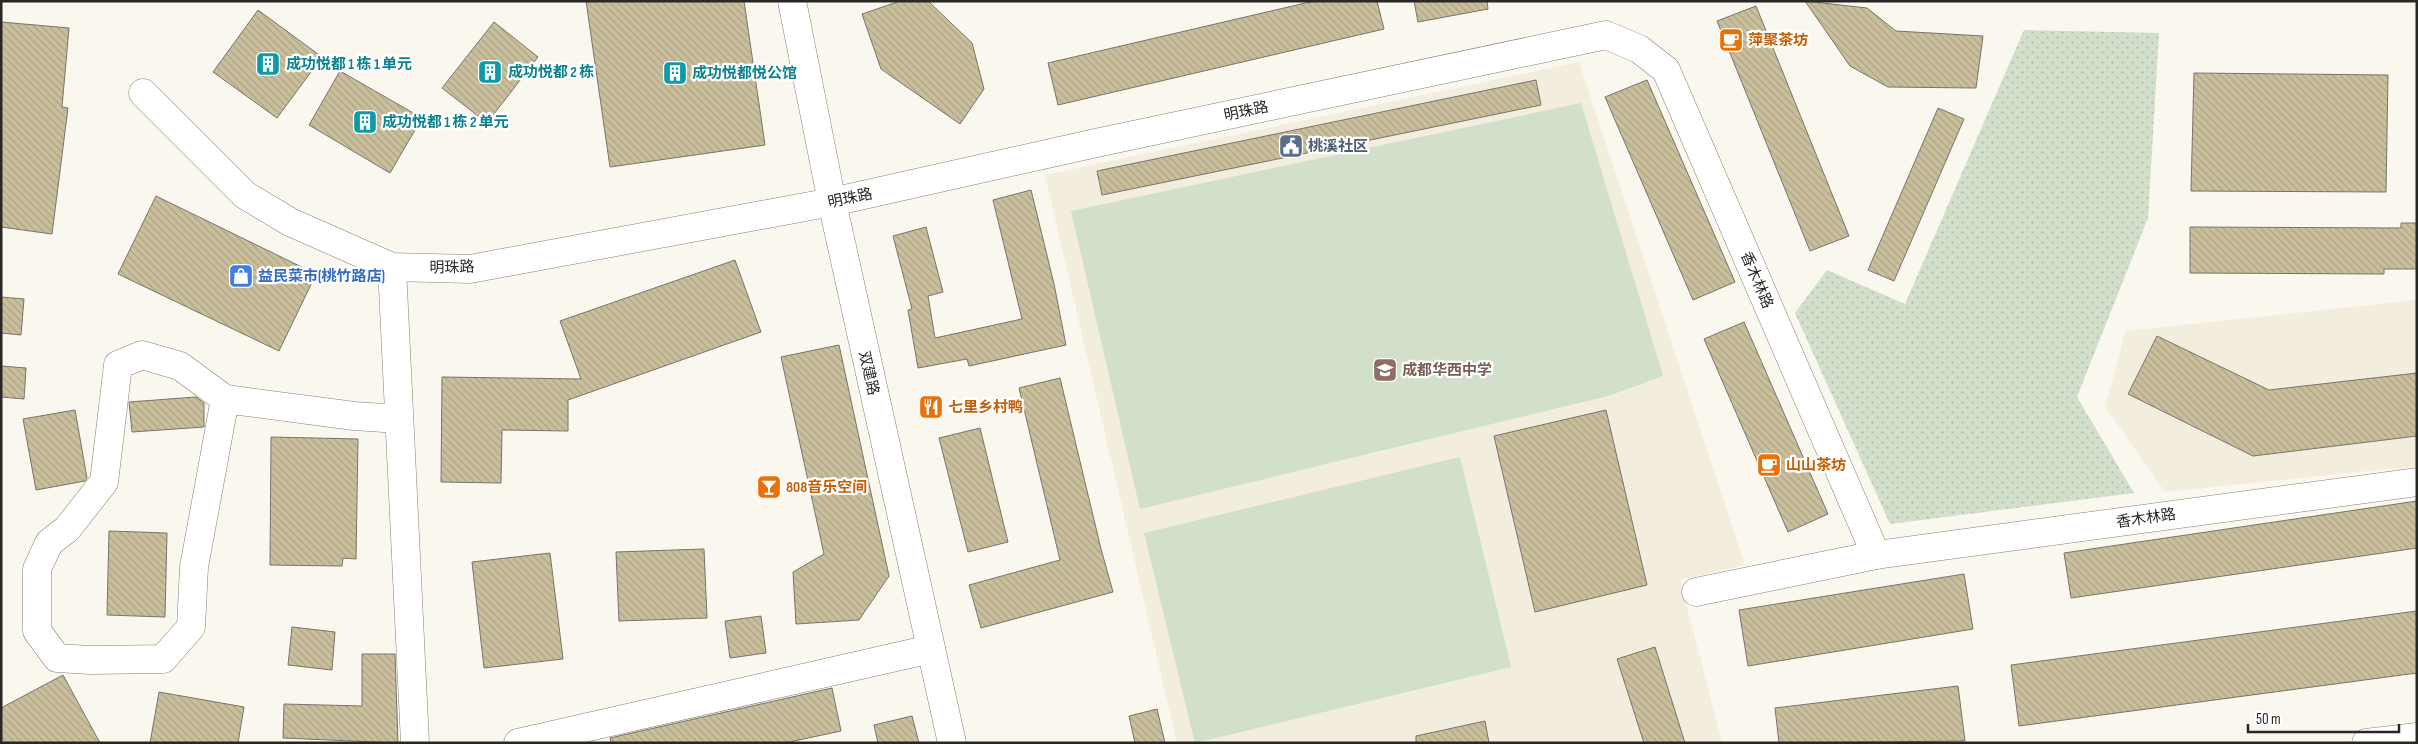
<svg xmlns="http://www.w3.org/2000/svg" width="2418" height="744" font-family="'Sofia Sans Condensed','Noto Sans SC',sans-serif">
<style>
.built{fill:#f2eddd}
.park{fill:url(#park-dots)}
.garden{fill:#d1dfcb}
.building{fill:url(#building-back-hatch);stroke:#77746d}
.lines{fill:none;stroke-linecap:round;stroke-linejoin:round}
.minor-casing{stroke:#838079;stroke-width:29}
.minor{stroke:#fff;stroke-width:28}
.labels{text-anchor:middle;stroke-width:4.5;stroke-linejoin:round;paint-order:stroke}
.food-label{font-size:15px;font-weight:bold;fill:#c56008;stroke:#fff;text-anchor:start}
.culture-label{font-size:15px;font-weight:bold;fill:#0d838f;stroke:#fff;text-anchor:start}
.street-label{font-size:15px;fill:#282724;stroke:#fff}
.service-label{font-size:15px;font-weight:bold;fill:#4e5e75;stroke:#fff;text-anchor:start}
.shop-label{font-size:15px;font-weight:bold;fill:#366cbe;stroke:#fff;text-anchor:start}
.education-label{font-size:15px;font-weight:bold;fill:#785e54;stroke:#fff;text-anchor:start}
</style>
<defs>
<pattern id="park-dots" width="8" height="8" patternUnits="userSpaceOnUse" patternTransform="scale(1.25)"><rect width="8" height="8" fill="#d1dfcb"/><path d="M2 2h.1M6 6h.1" fill="none" stroke="#b3bfae" stroke-width="1.8" stroke-linecap="round"/></pattern>
<pattern id="building-back-hatch" width="6" height="6" patternUnits="userSpaceOnUse" patternTransform="scale(1.25)"><rect width="6" height="6" fill="#cabf9c"/><path d="M-1 5l2 2M0 0l6 6M5-1l2 2" fill="none" stroke="#aea486"/></pattern>
</defs>
<rect width="100%" height="100%" fill="#faf7ee"/>
<!-- built -->
<g class="built">
<path d="M1579,62L1745,565L1680,580L1722,743H1177L1045,175Z"/>
<path d="M2417,300V466L2165,492L2105,407L2126,331Z"/>
</g>
<!-- park -->
<path class="park" d="M2024,30L2159,33L2148,218L2077,397L2134,493L1890,524L1795,313L1827,270L1905,304Z"/>
<!-- garden -->
<g class="garden">
<path d="M1581,103L1663,376L1608,396L1140,509L1071,211Z"/>
<path d="M1460,457L1511,667L1195,743L1144,533Z"/>
</g>
<!-- building -->
<g class="building">
<path d="M586,1H744L765,145L610,167Z"/>
<path d="M900,1H928L972,43L984,89L960,124L881,69L862,14Z"/>
<path d="M1314,1H1377L1384,29L1058,105L1048,63Z"/>
<path d="M1414,1H1487L1488,9L1418,22Z"/>
<path d="M1805,1L1867,8L1896,31L1983,36L1976,88L1888,87L1850,66Z"/>
<path d="M1756,6L1849,236L1810,251L1717,21Z"/>
<path d="M258,10L322,57L277,118L213,72Z"/>
<path d="M1,22L69,28L62,107L68,108L52,234L1,227Z"/>
<path d="M494,22L538,57L487,123L442,88Z"/>
<path d="M340,71L422,118L390,173L309,125Z"/>
<path d="M2194,73L2388,75L2386,192L2191,191Z"/>
<path d="M1536,80L1541,105L1102,195L1097,171Z"/>
<path d="M1647,80L1735,282L1693,300L1605,97Z"/>
<path d="M1938,108L1964,119L1894,281L1868,270Z"/>
<path d="M1031,190L1054,284L1066,345L969,366L967,359L918,368L908,310L912,309L893,236L926,227L943,292L928,296L935,338L1022,319L993,200Z"/>
<path d="M156,196L316,274L279,351L118,274Z"/>
<path d="M2401,223H2417V269H2384V274L2190,273V227L2401,228Z"/>
<path d="M735,260L761,332L568,400V431L502,430L501,483L441,482L442,377L581,379L560,321Z"/>
<path d="M1,297L24,299L21,335L1,333Z"/>
<path d="M1744,322L1828,514L1788,532L1704,339Z"/>
<path d="M2157,336L2269,390L2417,373V436L2253,456L2128,394Z"/>
<path d="M839,345L889,576L859,620L796,624L793,572L824,554L781,357Z"/>
<path d="M1,366L26,368L24,399L1,397Z"/>
<path d="M1060,378L1101,549L1113,592L981,628L969,585L1060,560L1019,388Z"/>
<path d="M196,397L204,403V427L132,432L129,402Z"/>
<path d="M75,410L87,478L85,481L36,490L23,419Z"/>
<path d="M1606,410L1647,585L1535,612L1494,436Z"/>
<path d="M980,428L1008,542L968,552L939,438Z"/>
<path d="M271,437L358,439L356,559L343,558L342,566L270,565Z"/>
<path d="M2417,501V548L2071,598L2064,553Z"/>
<path d="M109,531L167,533L165,617L107,615Z"/>
<path d="M704,549L707,618L619,621L616,552Z"/>
<path d="M550,553L563,659L484,668L472,562Z"/>
<path d="M1964,574L1973,629L1748,666L1739,610Z"/>
<path d="M2417,611V673L2019,726L2011,665Z"/>
<path d="M761,616L766,653L730,658L725,621Z"/>
<path d="M292,627L335,632L332,670L288,665Z"/>
<path d="M1655,647L1685,743H1644L1617,659Z"/>
<path d="M362,654H395L398,743L283,738L284,704L362,706Z"/>
<path d="M63,675L100,743H1V708Z"/>
<path d="M1958,686L1965,741L1779,743L1775,708Z"/>
<path d="M832,688L841,731L785,743H611L610,738Z"/>
<path d="M159,692L244,707L238,743H150Z"/>
<path d="M1157,709L1165,743H1135L1129,716Z"/>
<path d="M912,716L919,743H878L874,725Z"/>
<path d="M1485,721L1489,743H1416V736Z"/>
</g>
<g class="lines">
<defs>
<g id="minor">
<path d="M792,1L832,202L952,743"/>
<path d="M143,93L245,195L290,222L392,267L470,269L832,202L1096,143L1606,35L1639,49L1666,70L1876,555"/>
<path d="M392,267L415,743"/>
<path d="M142,355L180,366L225,399L194,567L191,627L163,659L90,660L57,658L37,631V569L49,543L67,529L104,482L118,365Z"/>
<path d="M225,399L354,416L399,419"/>
<path d="M1696,592L1876,555L2417,482"/>
<path d="M518,743L931,649"/>
<path d="M2366,743L2417,737"/>
</g>
</defs>
<!-- minor casing -->
<use href="#minor" class="minor-casing"/>
<!-- minor -->
<use href="#minor" class="minor"/>
</g>
<!-- icons -->
<defs>
<symbol id="cafe-square" viewBox="-11 -11 22 22"><rect x="-9" y="-9" width="18" height="18" rx="4" fill="#e8710a" stroke="#fff"/><path d="M-5.5-4.5H6V0H3Q3 3.5 0 3.5H-2.5Q-5.5 3.5-5.5 0ZM3-3.2v2h1.7v-2ZM-6 4.5H4V6H-6Z" fill="#fff"/></symbol>
<symbol id="building-square" viewBox="-11 -11 22 22"><rect x="-9" y="-9" width="18" height="18" rx="4" fill="#0f9aa8" stroke="#fff"/><path d="M-4-6H4V6H1V3H-1V6H-4ZM-2.5-4.3h1.7v1.8h-1.7ZM.8-4.3h1.7v1.8H.8ZM-2.5-1h1.7V.8h-1.7ZM.8-1h1.7V.8H.8Z" fill="#fff"/></symbol>
<symbol id="civic-square" viewBox="-11 -11 22 22"><rect x="-9" y="-9" width="18" height="18" rx="4" fill="#5c6f8a" stroke="#fff"/><path d="M-.6-6.5H3V-4.5H.6V-3L4-1V1h2V6H-6V1h2V-1L-.6-3ZM-1.2 2.5V6h2.4V2.5Z" fill="#fff"/></symbol>
<symbol id="shop-square" viewBox="-11 -11 22 22"><rect x="-9" y="-9" width="18" height="18" rx="4" fill="#3f7fe0" stroke="#fff"/><path d="M-5-2.5h2.3a2.7 3.5 0 0 1 5.4 0H5L5.5 6h-11ZM-1.5-2.5h3a1.5 2.3 0 0 0-3 0Z" fill="#fff"/></symbol>
<symbol id="school-square" viewBox="-11 -11 22 22"><rect x="-9" y="-9" width="18" height="18" rx="4" fill="#8d6e63" stroke="#fff"/><path d="M0-5L7-2L0 1L-7-2ZM-4 1L0 2.5L4 1V4Q0 6-4 4Z" fill="#fff"/></symbol>
<symbol id="restaurant-square" viewBox="-11 -11 22 22"><rect x="-9" y="-9" width="18" height="18" rx="4" fill="#e8710a" stroke="#fff"/><path d="M-5-6h1v4h1v-4h1v4h1v-4h1v5L-1.5 .5V6h-2V.5L-5-1ZM5-6V6H3V1.5H1.5Q1.5-4 5-6Z" fill="#fff"/></symbol>
<symbol id="bar-square" viewBox="-11 -11 22 22"><rect x="-9" y="-9" width="18" height="18" rx="4" fill="#e8710a" stroke="#fff"/><path d="M-6-5H6L.8 .8V4.5H3.5V6h-7V4.5H-.8V.8Z" fill="#fff"/></symbol>
</defs>
<g fill-rule="evenodd">
<use href="#cafe-square" x="1717" y="26" width="28" height="28"/>
<use href="#building-square" x="254" y="50" width="28" height="28"/>
<use href="#building-square" x="476" y="58" width="28" height="28"/>
<use href="#building-square" x="661" y="59" width="28" height="28"/>
<use href="#building-square" x="351" y="108" width="28" height="28"/>
<use href="#civic-square" x="1277" y="132" width="28" height="28"/>
<use href="#shop-square" x="227" y="262" width="28" height="28"/>
<use href="#school-square" x="1371" y="356" width="28" height="28"/>
<use href="#restaurant-square" x="917" y="393" width="28" height="28"/>
<use href="#cafe-square" x="1755" y="451" width="28" height="28"/>
<use href="#bar-square" x="755" y="473" width="28" height="28"/>
</g>
<g class="labels">
<!-- food labels -->
<g class="food-label">
<text x="1748" y="45">萍聚茶坊</text>
<text x="948" y="412">七里乡村鸭</text>
<text x="1786" y="470">山山茶坊</text>
<text x="786" y="492">808音乐空间</text>
</g>
<!-- culture labels -->
<g class="culture-label">
<text x="286" y="69">成功悦都 1 栋 1 单元</text>
<text x="508" y="77">成功悦都 2 栋</text>
<text x="692" y="78">成功悦都悦公馆</text>
<text x="382" y="127">成功悦都 1 栋 2 单元</text>
</g>
<!-- street labels -->
<g class="street-label">
<text transform="translate(1246 111) rotate(-12)" y="5">明珠路</text>
<text transform="translate(850 198) rotate(-12)" y="5">明珠路</text>
<text transform="translate(452 267) rotate(-1)" y="5">明珠路</text>
<text transform="translate(1757 280) rotate(67)" y="5">香木林路</text>
<text transform="translate(869 373) rotate(77)" y="5">双建路</text>
<text transform="translate(2146 518) rotate(-8)" y="5">香木林路</text>
</g>
<!-- service labels -->
<g class="service-label">
<text x="1308" y="151">桃溪社区</text>
</g>
<!-- shop labels -->
<g class="shop-label">
<text x="258" y="281">益民菜市(桃竹路店)</text>
</g>
<!-- education labels -->
<g class="education-label">
<text x="1402" y="375">成都华西中学</text>
</g>
</g>
<!-- border -->
<rect width="2418" height="744" fill="none" stroke="#282724" stroke-width="5"/>
<!-- scale -->
<path d="M2248 724v8h151v-8" fill="none" stroke="#282724" stroke-width="2.5"/>
<text x="2256" y="724" font-size="15" fill="#282724" stroke="#ffffff" stroke-width="4" paint-order="stroke">50 m</text>
</svg>
